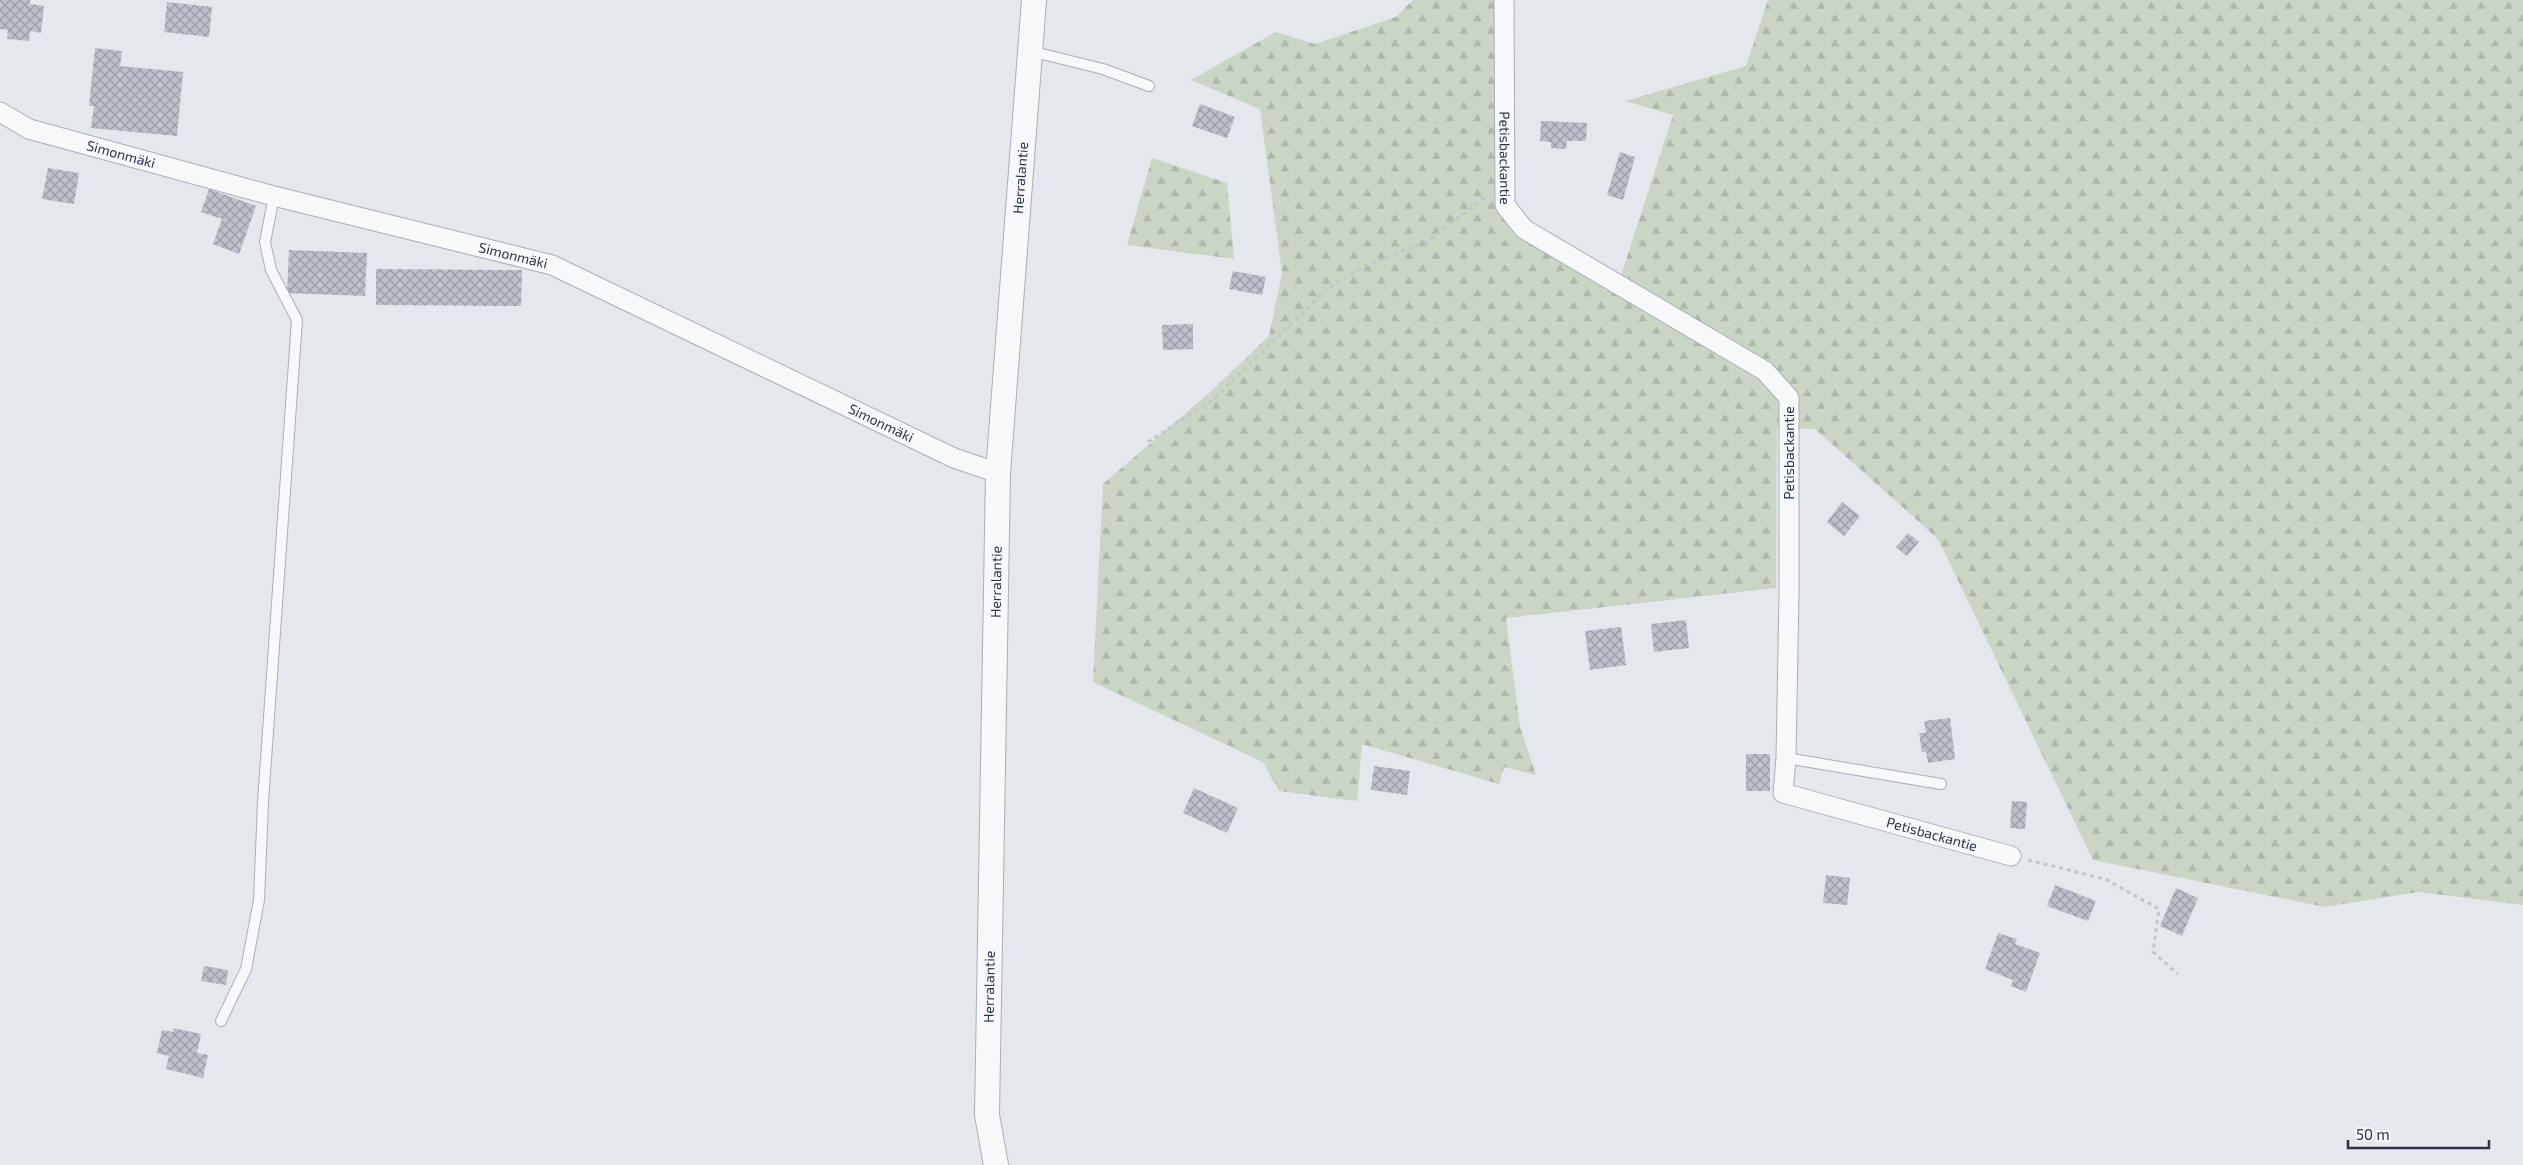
<svg xmlns="http://www.w3.org/2000/svg" width="2523" height="1165" font-family="'Exo 2',sans-serif">
<style>
.forest{fill:url(#forest-firs)}
.building{fill:url(#building-cross-hatch)}
.lines{fill:none;stroke-linecap:round;stroke-linejoin:round}
.service-casing{stroke:#a9aeb7;stroke-width:12}
.minor-casing{stroke:#a9aeb7;stroke-width:21}
.tertiary-casing{stroke:#a9aeb7;stroke-width:26}
.path{stroke:#c2c5cb;stroke-width:3;stroke-dasharray:4 4;stroke-linecap:butt}
.service{stroke:#f7f8fa;stroke-width:10}
.minor{stroke:#f7f8fa;stroke-width:19}
.tertiary{stroke:#f7f8fa;stroke-width:24}
.labels{text-anchor:middle;stroke-width:4;stroke-linejoin:round;paint-order:stroke}
.street-label{font-size:14px;fill:#2b3445;stroke:#f4f6f9}
</style>
<defs>
<pattern id="forest-firs" width="22" height="20" patternUnits="userSpaceOnUse" patternTransform="scale(1.25)"><rect width="22" height="20" fill="#c9d6c5"/><path d="M5 1l3.5 6h-7zM16 11l3.5 6h-7z" fill="#adb8ab"/></pattern>
<pattern id="building-cross-hatch" width="8" height="8" patternUnits="userSpaceOnUse" patternTransform="scale(1.25)"><rect width="8" height="8" fill="#bbc0ca"/><path d="M0 0l8 8M0 8l8-8" fill="none" stroke="#989da6"/></pattern>
</defs>
<rect width="100%" height="100%" fill="#e4e7ec"/>
<!-- forest -->
<g class="forest">
<path d="M1413,0H1498L1499,208L1616,291L1673,115L1625,101L1746,66L1768,0H2523V905L2418,892L2325,907L2093,860L1938,539L1815,429L1777,428L1776,588L1506,618L1520,727L1536,775L1504,767L1499,784L1362,744L1357,801L1279,791L1263,762L1093,682L1103,484L1208,394L1269,336L1282,273L1260,109L1191,80L1276,32L1315,44L1396,17Z"/>
<path d="M1152,158L1227,183L1234,259L1127,245Z"/>
</g>
<!-- building -->
<g class="building">
<path d="M0,0H30V4L44,6L41,33L30,31L29,41L7,39L8,30L0,29Z"/>
<path d="M167,2L212,7L209,37L164,32Z"/>
<path d="M95,48L122,51L120,66L183,72L177,136L91,128L94,106H89Z"/>
<path d="M1200,104L1235,117L1227,138L1192,126Z"/>
<path d="M1541,121L1587,123L1586,141H1567L1566,149L1551,148V142L1540,141Z"/>
<path d="M1620,152L1635,157L1623,200L1607,195Z"/>
<path d="M48,168L79,173L74,204L42,199Z"/>
<path d="M209,189L256,206L239,254L213,244L222,219L201,212Z"/>
<path d="M289,250L367,253L365,296L287,293Z"/>
<path d="M376,269L522,270L521,306L376,305Z"/>
<path d="M1233,271L1266,277L1262,295L1229,289Z"/>
<path d="M1193,324V349L1163,350L1162,325Z"/>
<path d="M1842,502L1860,516L1844,536L1827,522Z"/>
<path d="M1908,533L1919,542L1907,556L1896,547Z"/>
<path d="M1686,620L1689,648L1654,652L1651,624Z"/>
<path d="M1621,627L1626,665L1590,670L1585,631Z"/>
<path d="M1950,718L1955,759L1928,763L1926,752H1922L1919,733H1926L1924,721Z"/>
<rect x="1746" y="754" width="24" height="37"/>
<path d="M1374,766L1410,771L1407,795L1371,790Z"/>
<path d="M1194,788L1238,808L1227,833L1183,813Z"/>
<path d="M2012,801L2027,802L2025,829L2010,828Z"/>
<path d="M1826,875L1850,878L1847,905L1823,903Z"/>
<path d="M2055,885L2096,901L2088,921L2047,906Z"/>
<path d="M2176,888L2198,898L2182,936L2160,926Z"/>
<path d="M1998,933L2017,939L2015,944L2040,953L2026,992L2011,986L2013,980L1985,969Z"/>
<path d="M204,966L228,970L226,985L201,981Z"/>
<path d="M173,1028L201,1034L197,1053L208,1055L203,1078L166,1069L169,1056L157,1053L162,1030L173,1032Z"/>
</g>
<g class="lines">
<defs>
<g id="service">
<path d="M1030,51L1103,69L1149,86"/>
<path d="M1786,758L1941,784"/>
<path d="M221,1021L246,969L259,900L263,802L297,320L271,270L265,242L274,196"/>
</g>
<g id="minor">
<path id="s1" d="M1504,0L1505,205L1524,229L1765,371L1789,398V593L1786,758L1783,793L2011,856"/>
<path id="s2" d="M0,112L29,129L274,196L552,265L954,458L998,473"/>
</g>
<g id="tertiary">
<path id="s3" d="M996,1165L987,1115L998,473L1034,0"/>
</g>
</defs>
<!-- service casing -->
<use href="#service" class="service-casing"/>
<!-- minor casing -->
<use href="#minor" class="minor-casing"/>
<!-- tertiary casing -->
<use href="#tertiary" class="tertiary-casing"/>
<!-- path -->
<g class="path">
<path d="M1148,442L1213,400L1326,290L1364,266L1426,242L1486,197"/>
<path d="M2028,860L2105,879L2159,909L2153,952L2178,974"/>
</g>
<!-- service -->
<use href="#service" class="service"/>
<!-- minor -->
<use href="#minor" class="minor"/>
<!-- tertiary -->
<use href="#tertiary" class="tertiary"/>
</g>
<g class="labels">
<!-- street labels -->
<g class="street-label">
<text dy="5" stroke="none"><textPath href="#s2" startOffset="129">Simonmäki</textPath></text>
<text dy="5" stroke="none"><textPath href="#s1" startOffset="158">Petisbackantie</textPath></text>
<text dy="5" stroke="none"><textPath href="#s3" startOffset="989">Herralantie</textPath></text>
<text dy="5" stroke="none"><textPath href="#s2" startOffset="534">Simonmäki</textPath></text>
<text dy="5" stroke="none"><textPath href="#s2" startOffset="939">Simonmäki</textPath></text>
<text transform="translate(1789 453) rotate(-90)" y="5">Petisbackantie</text>
<text dy="5" stroke="none"><textPath href="#s3" startOffset="584">Herralantie</textPath></text>
<text dy="5" stroke="none"><textPath href="#s1" startOffset="1101">Petisbackantie</textPath></text>
<text dy="5" stroke="none"><textPath href="#s3" startOffset="179">Herralantie</textPath></text>
</g>
</g>
<!-- scale -->
<path d="M2348 1140v8h141v-8" fill="none" stroke="#2b3445" stroke-width="2.5"/>
<text x="2356" y="1140" font-size="15" fill="#2b3445" stroke="#f4f6f9" stroke-width="4" paint-order="stroke">50 m</text>
</svg>
